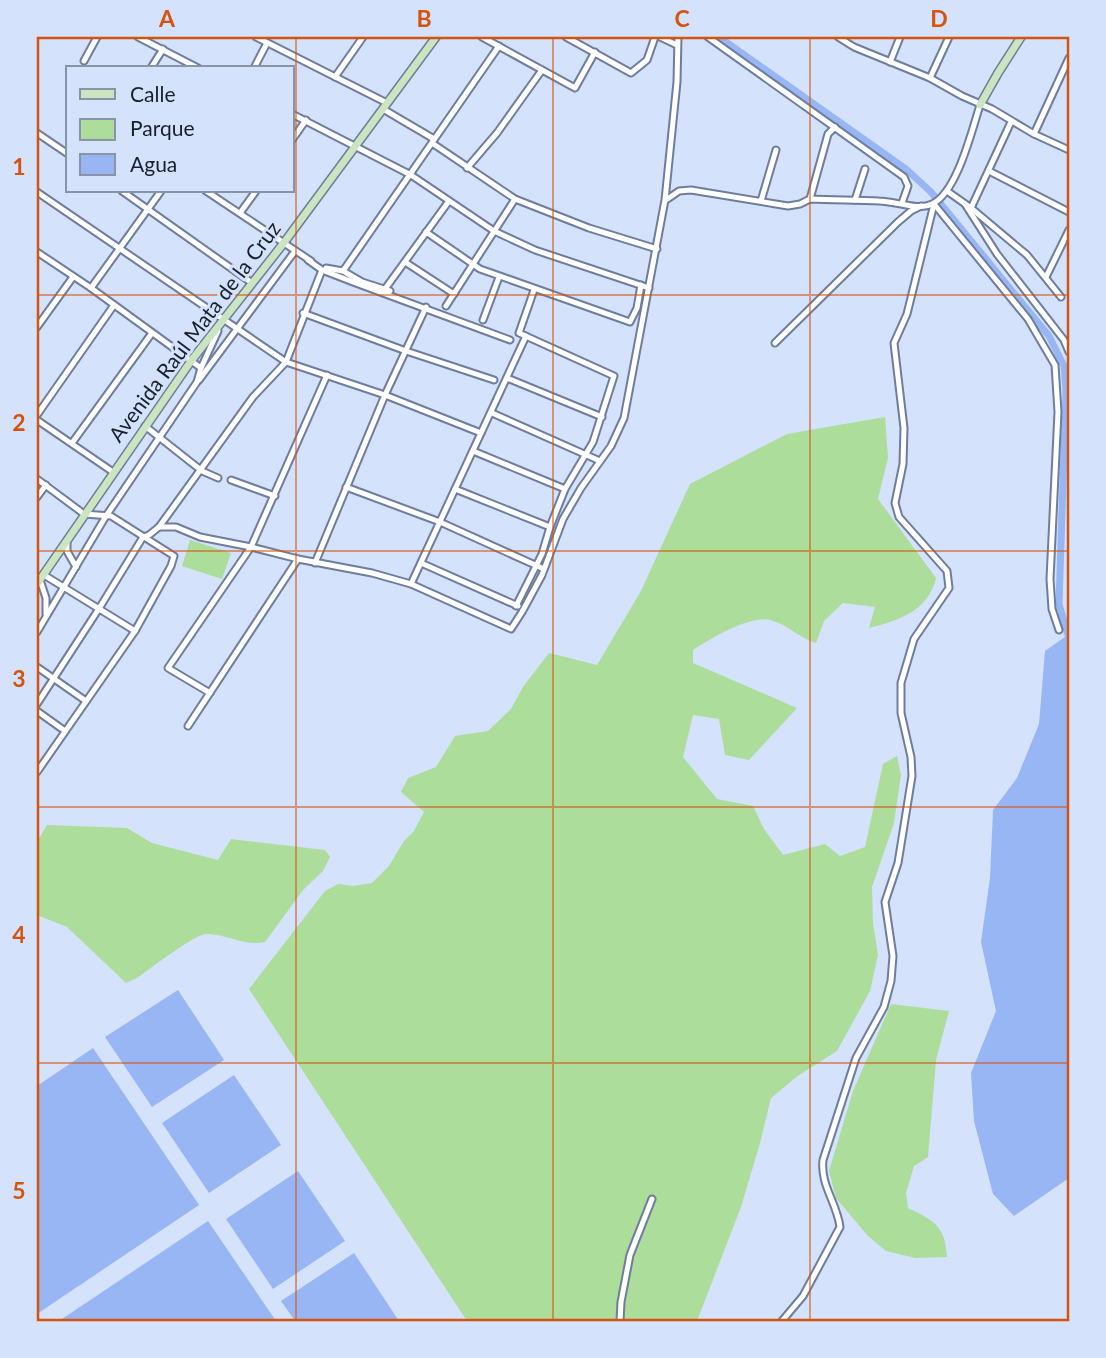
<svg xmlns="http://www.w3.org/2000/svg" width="1106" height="1358" font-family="Lato,sans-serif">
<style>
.green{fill:#acdd9b}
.water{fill:#98b6f4}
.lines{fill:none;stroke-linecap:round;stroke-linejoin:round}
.canal{stroke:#98b6f4;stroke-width:7}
.street-casing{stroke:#6e7d9b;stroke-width:9}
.secondary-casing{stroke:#6e7d9b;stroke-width:10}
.street{stroke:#fff;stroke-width:5}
.secondary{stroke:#cbe5c1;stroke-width:7}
.grid{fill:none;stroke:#d3530f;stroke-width:2;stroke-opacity:0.55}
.labels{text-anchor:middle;stroke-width:6;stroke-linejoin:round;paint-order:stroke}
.street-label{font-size:21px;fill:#191f2b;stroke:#d4e2fc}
.neatline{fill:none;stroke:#d3530f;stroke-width:2.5}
.grid-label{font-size:23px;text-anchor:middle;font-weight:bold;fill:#d3530f}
</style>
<rect width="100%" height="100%" fill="#d4e2fc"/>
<!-- green -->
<g class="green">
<path d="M885,417L888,458L878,499L936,578C928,611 900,620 869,628L875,607L843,603L824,621L816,643C799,638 787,624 770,620C750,615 710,639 693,650V663L797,708L749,760L725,755L719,719L693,715L683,757L717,799L753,806L764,829L783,855L825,844L840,856L865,847L883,764L897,756L901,775L894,823L872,887L873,923L878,955L870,991L837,1051L799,1075L771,1098L760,1143L741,1207L697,1321H467L249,989L325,891L338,884L353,886L372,883L389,866L404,841L414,831L424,812L401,792L408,778L436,767L455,736L488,731L511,709L523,687L549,653L597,665L641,591L690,484L787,434Z"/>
<path d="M190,540L231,553L222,579L182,566Z"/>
<path d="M47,825L127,828L152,843L218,860L231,839L325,850L330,857L323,871L303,890L265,942C244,947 226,933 206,934C195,934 150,969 137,978L126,983L67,927L37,915V838L40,837Z"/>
<path d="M891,1004L949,1011L936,1060L928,1157L914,1166L906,1193L908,1208C935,1221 945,1226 947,1257L915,1258L886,1251L868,1236L836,1198L829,1171L853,1091Z"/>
</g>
<!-- water -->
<g class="water">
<path d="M1069,634V1178L1014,1216L993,1194L974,1121L971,1073L996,1011L981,942L990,878L993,810L1017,778L1039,724L1045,651Z"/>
<path d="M178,990L224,1060L152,1107L105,1037Z"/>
<path d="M93,1048L199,1205L37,1314V1086Z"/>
<path d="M234,1075L281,1145L209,1193L162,1123Z"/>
<path d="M298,1171L345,1241L273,1289L226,1219Z"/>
<path d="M208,1221L276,1321H59Z"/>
<path d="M354,1253L399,1321H295L281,1301Z"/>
</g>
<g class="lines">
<!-- canal -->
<path class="canal" d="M719,37L906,169L931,192L1049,336L1064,366L1066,391L1059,604L1068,635"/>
<defs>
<g id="street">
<path d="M138,37L198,68"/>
<path d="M256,37L387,103"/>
<path d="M482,37L575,88L595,52"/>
<path d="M566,37L631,73L647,60L655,37"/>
<path d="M660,37L677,45"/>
<path d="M708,37L904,177L908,186L902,203"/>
<path d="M838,37L854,47L930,78L962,96L992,109L1034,134L1069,150"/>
<path d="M84,61L97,37"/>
<path d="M890,62L900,37"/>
<path d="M151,68L163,49"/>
<path d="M254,68L267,43"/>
<path d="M335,77L363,37"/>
<path d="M930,78L949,37"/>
<path d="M383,109L434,139"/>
<path d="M292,114L411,175L494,231L535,250L649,288"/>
<path d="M37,133L68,154"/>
<path d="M1034,134L1069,58"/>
<path d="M292,140L306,120"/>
<path d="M432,143L515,199L589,228L657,249"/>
<path d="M467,168L497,133L542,70"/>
<path d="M989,171L1069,212"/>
<path d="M122,191L252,283"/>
<path d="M206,191L311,261"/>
<path d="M947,191L971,208L1027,255L1061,297"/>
<path d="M37,192L286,362L385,395L481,433"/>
<path d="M810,199L828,134L835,127"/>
<path d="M666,200L679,191L691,190L788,206L800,204L810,199C833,200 856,200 879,201C895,201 918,211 932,204C957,193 972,130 980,105"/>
<path d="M855,200L865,169"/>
<path d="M761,201L776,150"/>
<path d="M934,204L1028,319L1055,365L1058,412L1050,579L1052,609L1059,630"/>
<path d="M965,204L997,254L1064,340L1069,352"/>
<path d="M971,208L1011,122"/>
<path d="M240,213L256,191"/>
<path d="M426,232L480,269L630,322L637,308L641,285"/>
<path d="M37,252L91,288L201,368"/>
<path d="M308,260L322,270L353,282L510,340"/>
<path d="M405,262L454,294"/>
<path d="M326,268L343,271L362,282L390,291"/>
<path d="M343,271L499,46"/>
<path d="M1046,277L1069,230"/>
<path d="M91,288L161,191"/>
<path d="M385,289L449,201"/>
<path d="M446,306L515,199"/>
<path d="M303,313L406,351L494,380"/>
<path d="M483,320L499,277"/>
<path d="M37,327L73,277"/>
<path d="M775,343L898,222L911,211L921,206"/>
<path d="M507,378L602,417"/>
<path d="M199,380L295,251"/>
<path d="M492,413L600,461"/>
<path d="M37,415L114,305"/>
<path d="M37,420L113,472"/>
<path d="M145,426L202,471L218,478"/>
<path d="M72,443L152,333"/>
<path d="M473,451L565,489"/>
<path d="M37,479L84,514L111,516L174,556L171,566L135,631L37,772"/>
<path d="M231,480L275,496"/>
<path d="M346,487L440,522L544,569"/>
<path d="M455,489L550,527"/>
<path d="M37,497L46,485"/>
<path d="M159,527H176L200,537L251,547L298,559L372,573L411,584L511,629L522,612L542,575L563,519L581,488L611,446L624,418L665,200L677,82L678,37"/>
<path d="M67,540V551L76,567"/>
<path d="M315,563L385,395L426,307"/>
<path d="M421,563L518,606"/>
<path d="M44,575L135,631"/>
<path d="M40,580L46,598V614"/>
<path d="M411,584L526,336"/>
<path d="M516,606L542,554L550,527L565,489L593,442L614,376L519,333L534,290"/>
<path d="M37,632L106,516L197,382L201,368L218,331"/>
<path d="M37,667L86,701"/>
<path d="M210,693L168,668L251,547L327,375"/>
<path d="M37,704L100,607L143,537L149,535L159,527L253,397L286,362L322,270"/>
<path d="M37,711L65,731"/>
<path d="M188,726L298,559"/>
<path d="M620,1321L621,1302L630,1255L652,1199"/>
<path d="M782,1321L803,1296L840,1227C837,1203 820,1185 823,1160L856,1058L884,1007L891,981L893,956L885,902L898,863L912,776L911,757L901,713V683L914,639L949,588L947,571L899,517L895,503L903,464L904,428L894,343L907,314L934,204"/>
</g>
<g id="secondary">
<path d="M980,105L998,73L1021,37"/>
<path d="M37,584L191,361L283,244L436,37"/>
</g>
</defs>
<!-- street casing -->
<use href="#street" class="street-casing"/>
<!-- secondary casing -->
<use href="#secondary" class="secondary-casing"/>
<!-- street -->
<use href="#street" class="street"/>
<!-- secondary -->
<use href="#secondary" class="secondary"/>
</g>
<!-- grid -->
<path class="grid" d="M296,37V1321M553,37V1321M810,37V1321M37,295H1069M37,551H1069M37,807H1069M37,1063H1069"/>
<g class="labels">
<!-- street labels -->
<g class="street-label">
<text transform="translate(195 332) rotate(-53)" y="7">Avenida Raúl Mata de la Cruz</text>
</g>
</g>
<!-- border -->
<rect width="1106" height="1358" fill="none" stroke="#d4e2fc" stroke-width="77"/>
<!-- legend -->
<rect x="66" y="66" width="228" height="126" fill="#d4e2fc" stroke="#8994a8" stroke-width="2"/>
<rect x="80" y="89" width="35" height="10" fill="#cbe5c1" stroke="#8994a8" stroke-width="2"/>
<text x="130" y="102" font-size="21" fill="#191f2b">Calle</text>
<rect x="80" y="119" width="35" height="21" fill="#acdd9b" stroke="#8994a8" stroke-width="2"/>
<text x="130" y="136" font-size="21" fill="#191f2b">Parque</text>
<rect x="80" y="154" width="35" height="21" fill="#98b6f4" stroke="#8994a8" stroke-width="2"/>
<text x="130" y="172" font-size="21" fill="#191f2b">Agua</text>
<rect x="38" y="38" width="1030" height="1282" class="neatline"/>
<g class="grid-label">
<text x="167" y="27">A</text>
<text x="424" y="27">B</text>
<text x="682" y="27">C</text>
<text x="939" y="27">D</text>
<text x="19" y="175">1</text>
<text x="19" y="431">2</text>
<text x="19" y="687">3</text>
<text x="19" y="943">4</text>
<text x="19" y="1199">5</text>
</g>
</svg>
